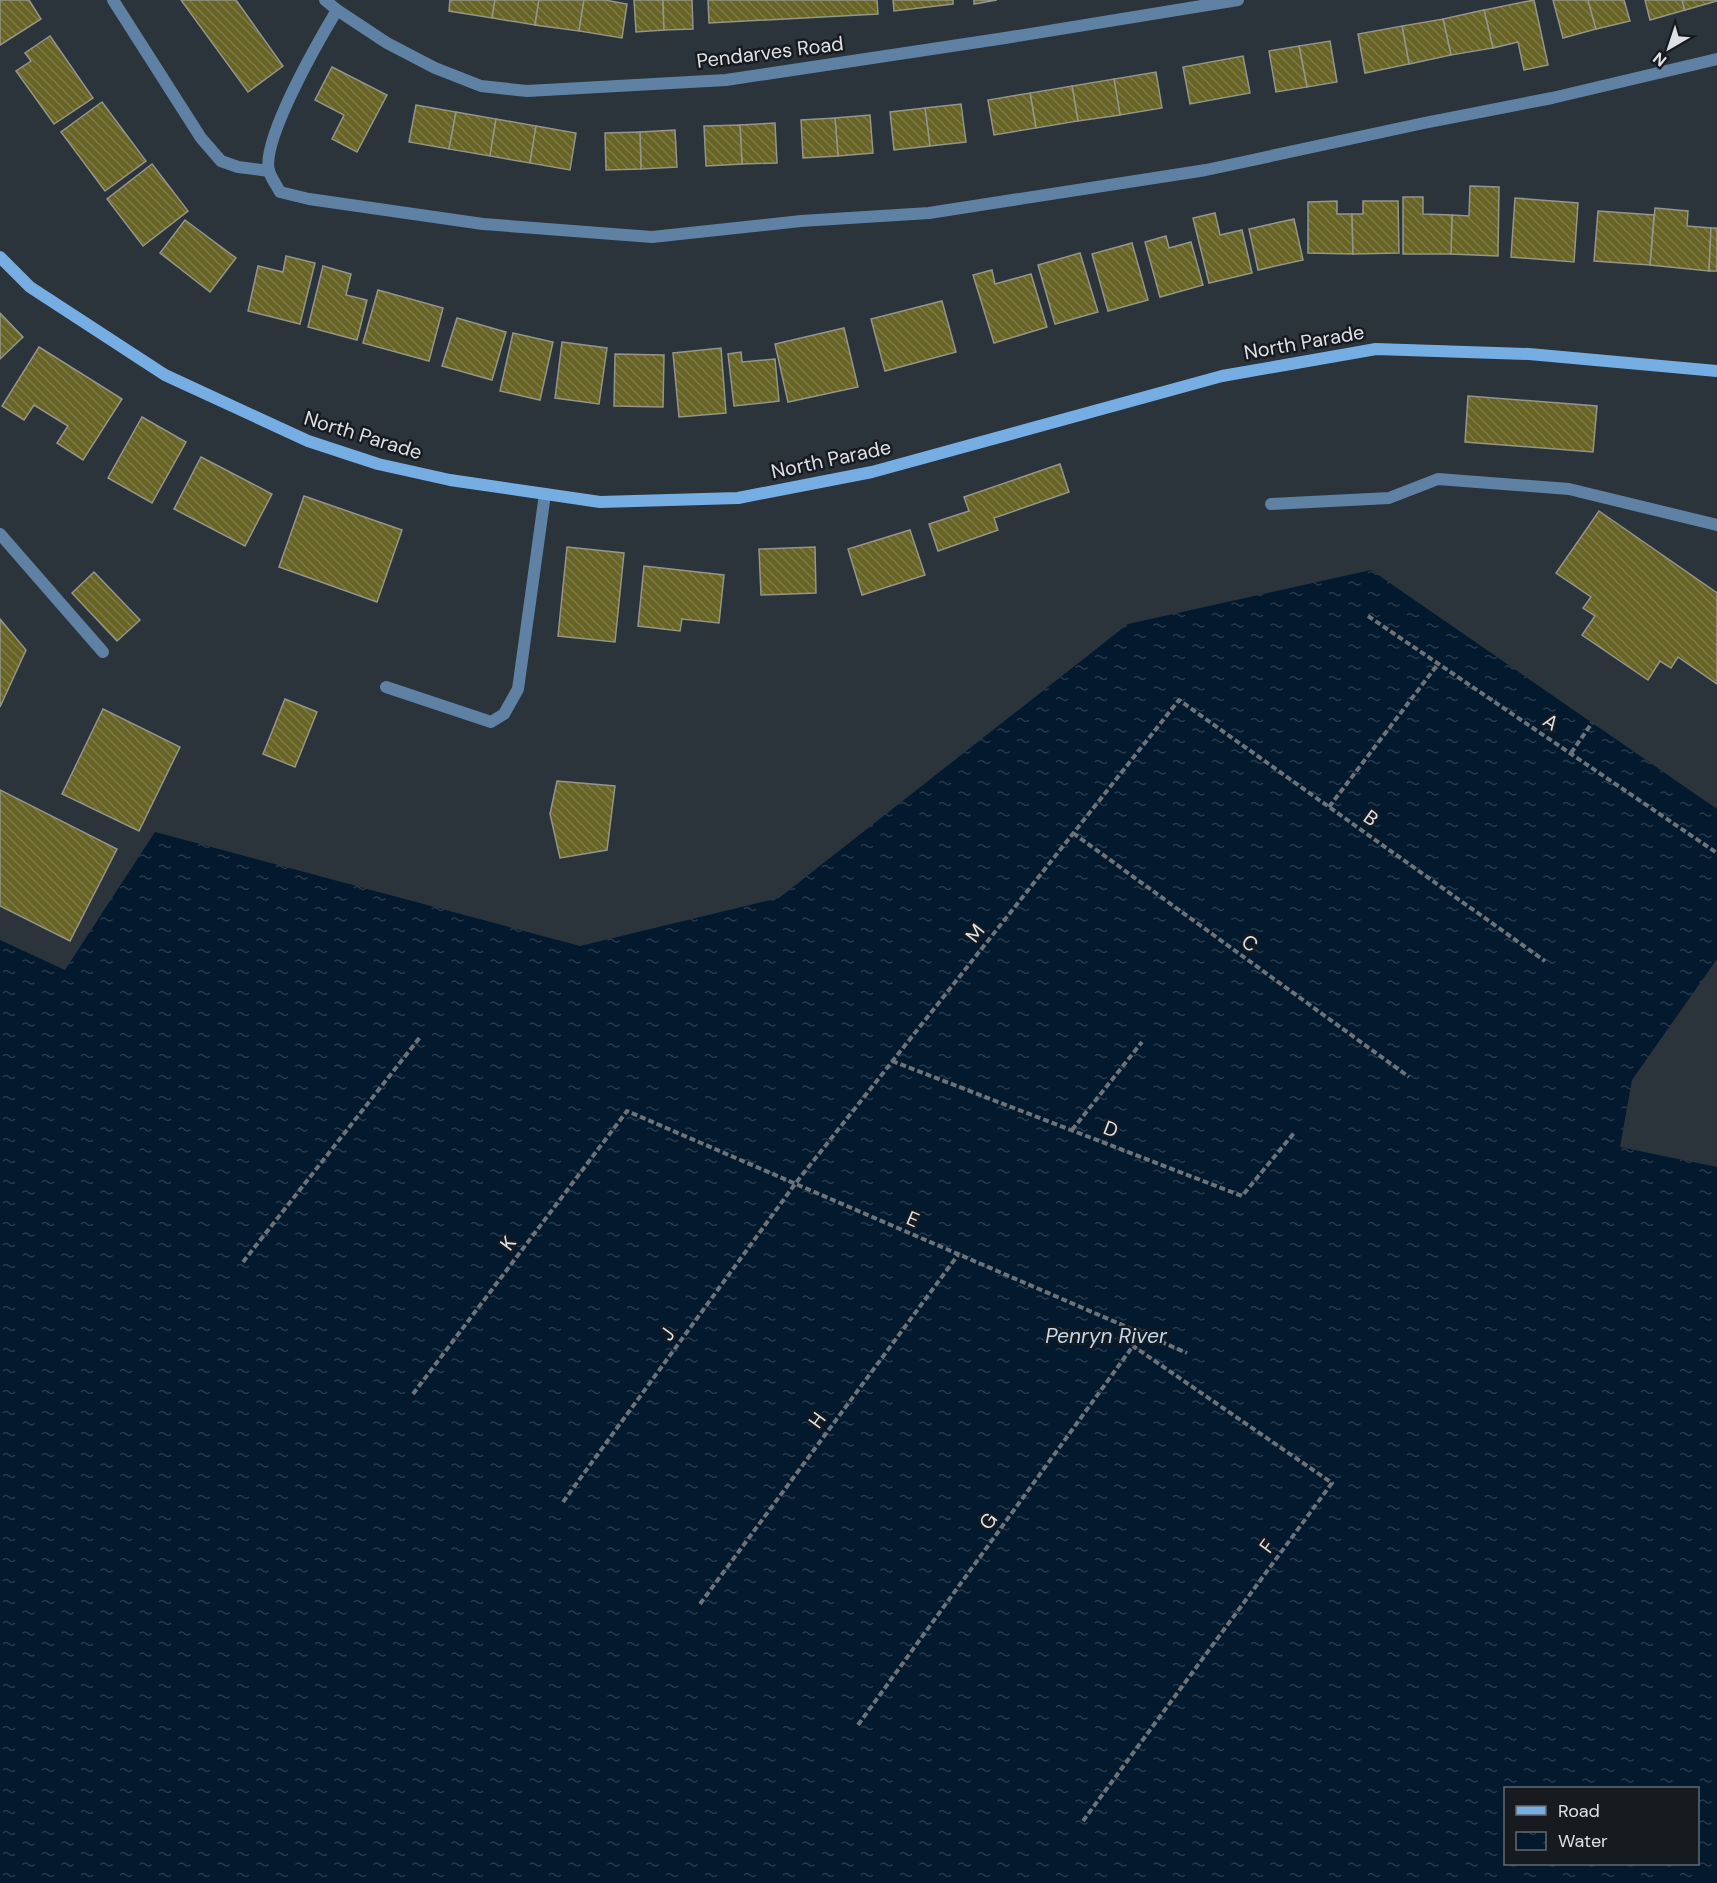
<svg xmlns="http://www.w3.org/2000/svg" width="1717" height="1883" font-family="'DM Sans',sans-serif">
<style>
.water{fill:url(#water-ripples);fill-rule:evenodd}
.building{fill:url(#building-back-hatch);stroke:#959589;stroke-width:1.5}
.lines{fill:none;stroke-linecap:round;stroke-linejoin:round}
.path{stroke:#6d737a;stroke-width:4;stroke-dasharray:6 3;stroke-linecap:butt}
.lane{stroke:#5f81a3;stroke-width:12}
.street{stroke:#5f81a3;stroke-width:12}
.secondary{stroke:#76aee3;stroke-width:12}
.labels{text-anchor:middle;stroke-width:5;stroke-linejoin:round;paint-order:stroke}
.street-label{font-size:20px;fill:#dce1e6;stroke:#171a1e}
.water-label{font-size:21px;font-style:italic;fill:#bfd9f3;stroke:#171a1e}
</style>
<defs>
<pattern id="water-ripples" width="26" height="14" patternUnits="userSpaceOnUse" patternTransform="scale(1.5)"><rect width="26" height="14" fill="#03192e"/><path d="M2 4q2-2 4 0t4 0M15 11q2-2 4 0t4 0" fill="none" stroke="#273a4c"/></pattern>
<pattern id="building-back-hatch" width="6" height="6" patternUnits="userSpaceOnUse" patternTransform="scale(1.5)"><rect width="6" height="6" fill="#676426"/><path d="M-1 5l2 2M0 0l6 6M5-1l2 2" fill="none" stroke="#7c7a46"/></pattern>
</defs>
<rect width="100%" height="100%" fill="#2b333b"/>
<!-- water -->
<path class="water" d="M1371,570L1717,809V959L1632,1080L1620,1147L1717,1167V1883H0V940L65,970L155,832L580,946L779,898L1128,624ZM1698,1788V1864H1506V1788Z"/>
<!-- building -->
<g class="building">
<path d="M0,0H29L41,19L0,45Z"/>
<path d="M181,0H236L283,66L248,92Z"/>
<path d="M450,0H495L492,18L449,11Z"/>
<path d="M495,0H539L535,25L492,18Z"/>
<path d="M539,0H584L579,31L535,25Z"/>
<path d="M584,0H605L627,4L622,38L579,31Z"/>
<path d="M634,0H663L664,30L636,32Z"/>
<path d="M663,0H692L693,29L664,30Z"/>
<path d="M708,0H877L878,14L709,23Z"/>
<path d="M893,0H953V4L894,11Z"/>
<path d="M974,0H997L974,4Z"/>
<path d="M1534,0L1548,65L1524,70L1518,42L1493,48L1484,10Z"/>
<path d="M1553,0H1588L1596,29L1563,38Z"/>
<path d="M1588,0H1624L1630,21L1596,29Z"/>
<path d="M1645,0H1682L1685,10L1650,20Z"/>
<path d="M1682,0H1717V1L1685,10Z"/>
<path d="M1484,10L1493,48L1451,55L1443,19Z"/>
<path d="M1443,19L1451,55L1409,64L1402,26Z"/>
<path d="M1402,26L1409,64L1365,73L1358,34Z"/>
<path d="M50,36L93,98L54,124L16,71L31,61L25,53Z"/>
<path d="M1330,41L1337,82L1307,87L1299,46Z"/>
<path d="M1299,46L1307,87L1276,92L1269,51Z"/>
<path d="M1243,56L1250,93L1190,104L1183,67Z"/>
<path d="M332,67L387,95L357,152L332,139L344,115L315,100Z"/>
<path d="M1156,72L1162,108L1120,115L1114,79Z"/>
<path d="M1114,79L1120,115L1078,121L1072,86Z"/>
<path d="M1072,86L1078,121L1036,128L1030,93Z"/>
<path d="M1030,93L1036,128L994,135L988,100Z"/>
<path d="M102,102L146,161L105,191L61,132Z"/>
<path d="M961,104L966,142L930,146L925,108Z"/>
<path d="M416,105L456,112L449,149L409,142Z"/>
<path d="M925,108L930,146L894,150L890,112Z"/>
<path d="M456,112L496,119L490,156L449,149Z"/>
<path d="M870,115L873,153L838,156L835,118Z"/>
<path d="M835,118L838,156L803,158L801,120Z"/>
<path d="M496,119L536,126L530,163L490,156Z"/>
<path d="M775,123L777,163L742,164L740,125Z"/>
<path d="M740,125L742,164L706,166L704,126Z"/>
<path d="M536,126L576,133L570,170L530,163Z"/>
<path d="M675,130L677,167L641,169L640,132Z"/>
<path d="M640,132L641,169L606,170L605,133Z"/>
<path d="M152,164L188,211L143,246L107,199Z"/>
<path d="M1470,186L1499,187L1498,256L1451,254L1452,215L1469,216Z"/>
<path d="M1403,197H1423V214L1452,215L1451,254H1403Z"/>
<path d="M1515,198L1578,203L1574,262L1511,257Z"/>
<path d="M1337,201V214H1352L1353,254L1308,253V202Z"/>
<path d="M1363,201H1398L1399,253L1353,254L1352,214H1363Z"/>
<path d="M1655,208L1688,211L1687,226L1711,228L1709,271L1650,265Z"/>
<path d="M1598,211L1654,215L1650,265L1594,261Z"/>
<path d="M1215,213L1220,235L1242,230L1252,273L1209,283L1193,218Z"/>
<path d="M1294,219L1303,260L1258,270L1249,229Z"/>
<path d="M185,220L236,258L210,292L160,253Z"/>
<path d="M1711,228H1717V271H1709Z"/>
<path d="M1166,236L1169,248L1191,242L1203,285L1160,297L1145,242Z"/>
<path d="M1132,243L1148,300L1108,311L1092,254Z"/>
<path d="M1080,253L1098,312L1055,324L1038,265Z"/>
<path d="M286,256L315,263L300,324L248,311L258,266L283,272Z"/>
<path d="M323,266L351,274L346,295L367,300L357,340L308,327Z"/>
<path d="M992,270L995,284L1031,274L1047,327L994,343L973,275Z"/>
<path d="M378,290L443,308L429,361L363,343Z"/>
<path d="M942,301L956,352L885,371L871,319Z"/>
<path d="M0,313L23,337L0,359Z"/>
<path d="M457,318L506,332L492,380L442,366Z"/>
<path d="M844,328L858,387L788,402L775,344Z"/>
<path d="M513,333L553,342L540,400L500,391Z"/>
<path d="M562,342L607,348L599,404L555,398Z"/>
<path d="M39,347L122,399L83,460L57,443L68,426L34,405L24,420L2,406Z"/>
<path d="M721,348L726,413L679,417L673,353Z"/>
<path d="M741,352L742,362L775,359L779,401L734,406L728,354Z"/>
<path d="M615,354L664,355L663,407L614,406Z"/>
<path d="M1468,396L1597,406L1593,452L1465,442Z"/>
<path d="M142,417L186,442L152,503L108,478Z"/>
<path d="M201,457L272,494L245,546L174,509Z"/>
<path d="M1060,464L1069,492L994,518L998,530L938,551L929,524L969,511L964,497Z"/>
<path d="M304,496L402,530L377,602L279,567Z"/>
<path d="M1599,511L1717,593V684L1678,657L1671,668L1660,661L1648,680L1582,635L1595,616L1583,608L1591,597L1556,573Z"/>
<path d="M910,530L925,575L862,595L848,549Z"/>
<path d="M567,547L624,553L615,642L558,636Z"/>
<path d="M815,547L816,593L761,595L759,549Z"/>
<path d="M644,566L724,575L719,623L682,619L680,631L638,626Z"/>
<path d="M94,572L140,620L117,641L72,593Z"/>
<path d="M0,619L26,650L0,707Z"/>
<path d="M285,699L317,712L295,767L263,754Z"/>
<path d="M103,709L180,747L139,831L62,794Z"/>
<path d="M557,781L615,786L607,850L560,858L550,814Z"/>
<path d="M0,790L117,849L70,941L0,906Z"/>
</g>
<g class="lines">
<!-- path -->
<g class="path">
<path d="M1368,616L1717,853"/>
<path d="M1571,753L1592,723"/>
<path d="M1329,807L1438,664"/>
<path d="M1073,833L1409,1077"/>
<path d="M892,1061L1242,1196L1294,1133"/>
<path d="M1072,1130L1142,1042"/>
<path d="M243,1262L421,1036"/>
<path d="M413,1394L627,1111L1187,1353"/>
<path d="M563,1502L795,1184L1179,700L1545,961"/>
<path d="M700,1604L958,1255"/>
<path d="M858,1725L1133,1346L1136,1331"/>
<path d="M1083,1821L1332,1483L1133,1346"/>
</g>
<!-- lane -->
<g class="lane">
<path d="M113,0L201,138L221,161L238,167L269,171"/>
<path d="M337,10C319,40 261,140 269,171C271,178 277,186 280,192L309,199L483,224L652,237L801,221L929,213L1206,170L1424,123L1552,98L1717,59"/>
<path d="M1271,504L1389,498L1438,479L1569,489L1717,525"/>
<path d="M0,534L103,652"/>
<path d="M386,687L491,722L504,714L518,689L545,494"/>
</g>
<!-- street -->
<path class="street" d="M325,0L337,10L387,43L435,68L481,86L527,91L726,80L1005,38L1238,0"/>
<!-- secondary -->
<path class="secondary" d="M0,257L30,287L165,375L308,441L378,464L450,480L600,502L738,498L872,472L1222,376L1376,349L1529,354L1717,371"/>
</g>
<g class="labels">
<!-- street labels -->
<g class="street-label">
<text transform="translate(770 52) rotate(-7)" y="7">Pendarves Road</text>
<text transform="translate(1304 342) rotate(-10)" y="7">North Parade</text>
<text transform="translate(363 435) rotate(17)" y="7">North Parade</text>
<text transform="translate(831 459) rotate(-12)" y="7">North Parade</text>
<text transform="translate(1551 722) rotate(34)" y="7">A</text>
<text transform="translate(1371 818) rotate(36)" y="7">B</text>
<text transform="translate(975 933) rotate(-52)" y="7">M</text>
<text transform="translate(1250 943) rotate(36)" y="7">C</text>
<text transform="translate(1111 1129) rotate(21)" y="7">D</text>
<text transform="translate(913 1219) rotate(23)" y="7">E</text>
<text transform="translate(508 1243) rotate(-53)" y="7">K</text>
<text transform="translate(667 1334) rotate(-54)" y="7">J</text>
<text transform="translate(817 1420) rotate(-54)" y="7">H</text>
<text transform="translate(988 1521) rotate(-54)" y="7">G</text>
<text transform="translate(1267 1546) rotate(-54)" y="7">F</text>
</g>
<!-- water labels -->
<g class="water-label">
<text x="1106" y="1343">Penryn River</text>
</g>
</g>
<!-- legend -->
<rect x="1504" y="1787" width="195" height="78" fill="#171a1e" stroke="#666a6e" stroke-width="1.5"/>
<rect x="1516" y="1806" width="30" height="9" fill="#76aee3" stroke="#666a6e" stroke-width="1.5"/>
<text x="1558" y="1817" font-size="18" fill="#dce1e6">Road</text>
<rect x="1516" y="1832" width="30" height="18" fill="url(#water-ripples)" stroke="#666a6e" stroke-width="1.5"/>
<text x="1558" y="1847" font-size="18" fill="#dce1e6">Water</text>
<!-- north arrow -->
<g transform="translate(1669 48) rotate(219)" stroke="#171a1e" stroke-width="4.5" paint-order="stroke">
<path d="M0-4.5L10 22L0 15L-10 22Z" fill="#dce1e6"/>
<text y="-9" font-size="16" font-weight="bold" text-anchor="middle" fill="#dce1e6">N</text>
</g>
</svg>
